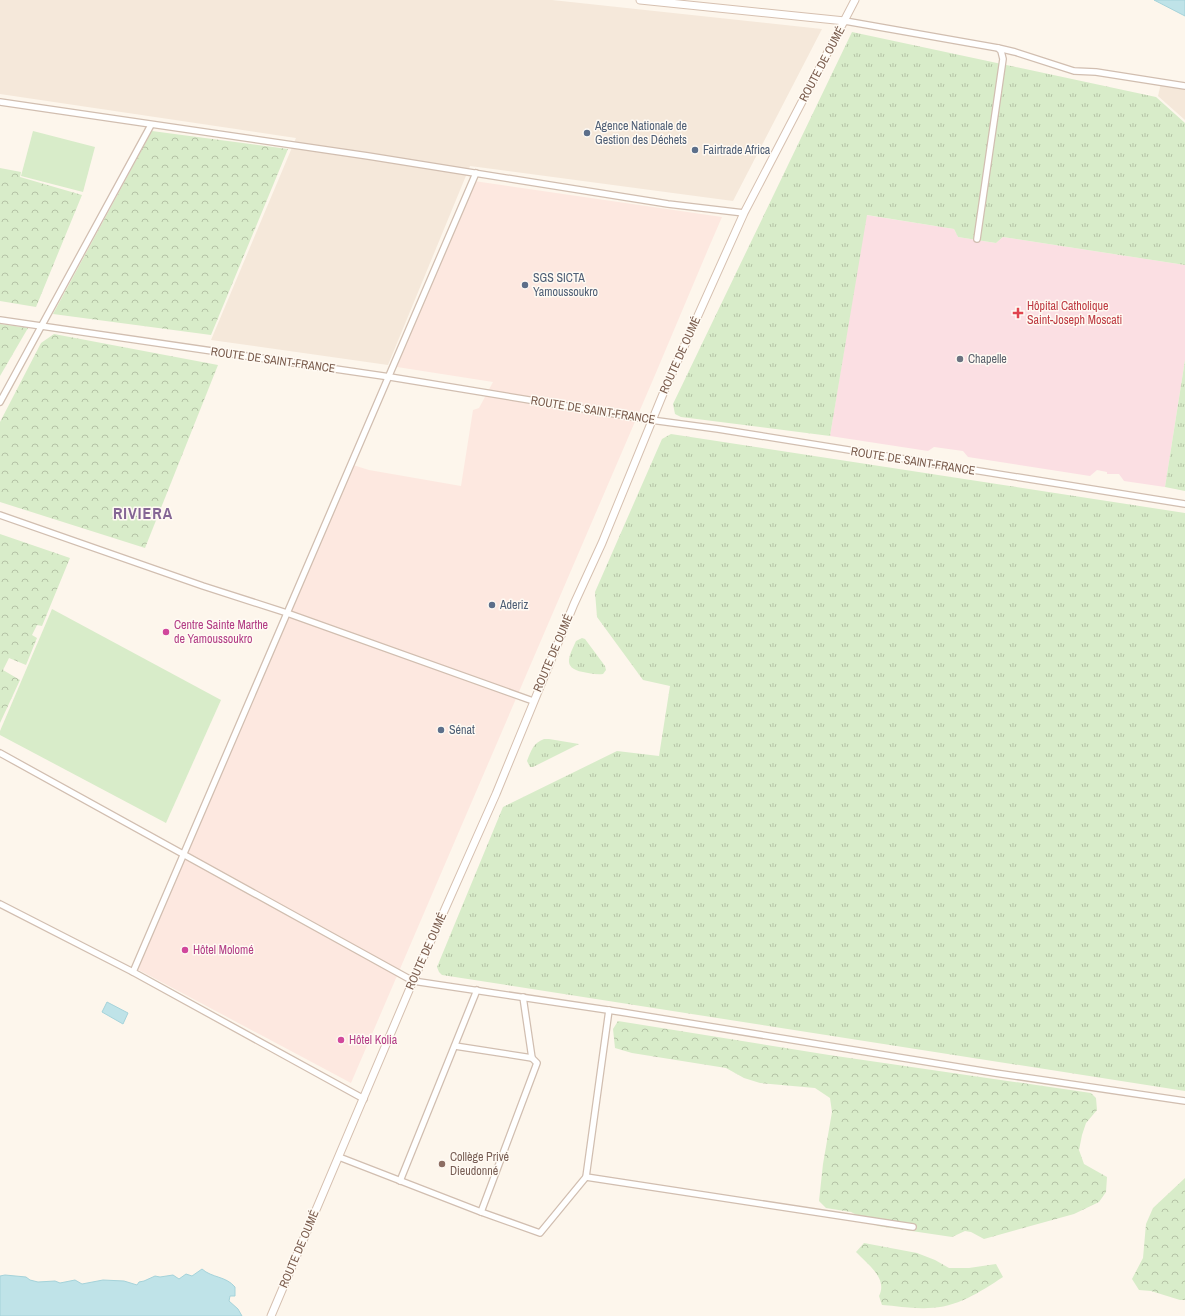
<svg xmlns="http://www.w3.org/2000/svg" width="1185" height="1316" font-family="'Archivo Narrow',sans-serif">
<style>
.residential{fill:#f5e8da}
.commercial{fill:#fde8e0}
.medical{fill:#fbdfe3}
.grass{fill:url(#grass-tufts)}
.forest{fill:url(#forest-crowns)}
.pitch{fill:#d8ecc9}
.water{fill:#bfe3e8;stroke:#a5d3da}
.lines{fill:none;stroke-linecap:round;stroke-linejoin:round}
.street-casing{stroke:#d1beb0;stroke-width:8}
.secondary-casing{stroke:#d6c0b0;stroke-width:9}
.street{stroke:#fff;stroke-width:5.5}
.secondary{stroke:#fff;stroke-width:7}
.service-dot{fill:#5c6f8a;stroke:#fffaf3;stroke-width:1.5}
.health-dot{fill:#e0444e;stroke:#fffaf3;stroke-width:1.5}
.worship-dot{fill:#6b7280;stroke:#fffaf3;stroke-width:1.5}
.hotel-dot{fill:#d1479c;stroke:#fffaf3;stroke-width:1.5}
.education-dot{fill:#8d6e63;stroke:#fffaf3;stroke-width:1.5}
.labels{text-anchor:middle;stroke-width:3;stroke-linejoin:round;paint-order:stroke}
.street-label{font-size:12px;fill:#7a5c4d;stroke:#fffaf3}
.service-label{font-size:12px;fill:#4e5e75;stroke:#fffaf3;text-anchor:start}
.health-label{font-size:12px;fill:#be3a42;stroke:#fffaf3;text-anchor:start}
.worship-label{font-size:12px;fill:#5b616d;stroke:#fffaf3;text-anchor:start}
.hotel-label{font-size:12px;fill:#b23c85;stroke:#fffaf3;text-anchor:start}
.education-label{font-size:12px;fill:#785e54;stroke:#fffaf3;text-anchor:start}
.district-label{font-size:16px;font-weight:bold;letter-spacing:1px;fill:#846695;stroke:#fffaf3}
</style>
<defs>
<pattern id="grass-tufts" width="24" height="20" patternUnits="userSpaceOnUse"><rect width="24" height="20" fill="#d8ecc9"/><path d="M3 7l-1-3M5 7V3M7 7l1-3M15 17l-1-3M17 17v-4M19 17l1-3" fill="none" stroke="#b4c2a5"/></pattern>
<pattern id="forest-crowns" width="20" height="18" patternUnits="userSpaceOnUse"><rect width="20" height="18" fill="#d8ecc9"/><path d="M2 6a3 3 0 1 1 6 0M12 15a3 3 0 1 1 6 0" fill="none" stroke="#b4c2a5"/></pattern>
</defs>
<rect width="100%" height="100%" fill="#fdf6ec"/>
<!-- residential -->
<g class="residential">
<path d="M0,0H552L822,29L733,201L470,166L388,365L211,340L296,138L0,94Z"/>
<path d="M1162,79L1185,85V120L1158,96Z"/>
</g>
<!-- commercial -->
<path class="commercial" d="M474,181L722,217L709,247L655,375L351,1083L137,969L353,465L369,470L461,486L473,410L479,408L493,382L397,367Z"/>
<!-- medical -->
<path class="medical" d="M866,215L954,229L958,237L996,243L1003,237L1185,265V360L1165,487L1124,481L1119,474H1107V472L1097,470L1090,476L968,457L963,451L934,447L928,451L830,436Z"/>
<!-- grass -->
<g class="grass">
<path d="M852,32L1156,97L1185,123V265L1003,237L996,243L958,237L954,229L867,215L830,436L681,417L675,414L673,404Z"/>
<path d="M1185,360V491L1165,487Z"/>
<path d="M671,434L1185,513V1091L442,975L439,972L437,967L503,807L617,751L659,756L670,686L643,680L597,617L595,592L662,439Z"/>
<path d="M582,638L585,639L605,666L606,670L603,674C596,675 589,673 583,672C561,668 570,655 576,641Z"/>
<path d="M544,739H549L579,744L533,767H530L527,761C531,751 533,743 544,739Z"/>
</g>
<!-- forest -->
<g class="forest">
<path d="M152,131L288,149L211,335L53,314Z"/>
<path d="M0,168L21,172L20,177L82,195L36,307L0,301Z"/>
<path d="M0,324L28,328L0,376Z"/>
<path d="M54,334L218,365L145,548L0,502V422L41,343Z"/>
<path d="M0,534L70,558L42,626L37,625L32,635L37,638L26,665L9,658L3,670L20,680L0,723Z"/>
<path d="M618,1021L829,1055L1091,1093L1096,1098L1097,1110L1086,1123L1082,1135L1079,1150L1084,1164L1107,1177L1106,1192L1099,1202L1074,1214L984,1239L971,1232L965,1231L952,1237L878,1226L851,1212L826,1208L819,1201L823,1164L832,1112L830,1098L815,1088L760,1083L744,1078L726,1068L632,1053L615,1048L613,1029Z"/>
<path d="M1185,1178V1300H1180L1151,1291L1139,1290L1132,1279L1143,1258L1146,1224L1153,1208Z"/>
<path d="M864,1243L917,1253L935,1260L949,1268H969L996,1264L1003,1277C980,1292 956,1308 928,1308C913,1309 897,1306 882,1305L879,1296C888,1278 868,1265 856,1252Z"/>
</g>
<!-- pitch -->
<g class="pitch">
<path d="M33,131L95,147L83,192L21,176Z"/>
<path d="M52,609L221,700L166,823L0,735V731Z"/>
</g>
<!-- water -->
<g class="water">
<path d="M1154,0H1185V16Z"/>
<path d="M107,1002L128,1013L123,1024L102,1012Z"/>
<path d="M202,1269C212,1278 226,1276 235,1287V1296H230L229,1301L238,1309L242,1316H0V1276L5,1275L26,1277L30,1280L38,1282L55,1281L60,1283L75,1280L82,1284L103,1280L124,1281L137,1285L139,1282L144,1281L155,1276L160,1277L173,1275L179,1279L186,1274L192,1276Z"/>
</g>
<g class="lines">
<defs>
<g id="street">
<path d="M845,21L998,48L1001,51L1003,59L977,239"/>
<path d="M998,48L1015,52L1074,71L1096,72L1185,86"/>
<path d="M0,102L368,156L668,204L744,213"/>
<path d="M0,320L390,377L651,420L718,429L1185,504"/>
<path d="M0,402L151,125"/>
<path d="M0,515L203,586L287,613L533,701"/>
<path d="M0,753L413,981L621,1012L995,1073L1185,1101"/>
<path d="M0,904L133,972L364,1099"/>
<path d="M133,972L476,173"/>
<path d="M523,997L532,1058"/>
<path d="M455,1046L532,1058L537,1063L481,1212"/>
<path d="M339,1157L481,1212L540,1233L586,1177L609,1010"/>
<path d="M586,1177L913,1227"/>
<path d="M400,1181L477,990"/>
</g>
<g id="secondary">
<path d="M640,0L845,21"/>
<path d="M271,1316L413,981L496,794L574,604L602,543L665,389L744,213L855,0"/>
</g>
</defs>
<!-- street casing -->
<use href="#street" class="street-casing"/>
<!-- secondary casing -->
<use href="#secondary" class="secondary-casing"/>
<!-- street -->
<use href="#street" class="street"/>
<!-- secondary -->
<use href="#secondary" class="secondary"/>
</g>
<!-- markers -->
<g class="service-dot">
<circle cx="587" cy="133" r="4"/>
<circle cx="695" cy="150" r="4"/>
<circle cx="525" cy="285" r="4"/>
<circle cx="492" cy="605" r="4"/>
<circle cx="441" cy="730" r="4"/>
</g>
<path class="health-dot" d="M1016 307h4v4h4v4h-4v4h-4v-4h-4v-4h4z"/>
<circle class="worship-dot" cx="960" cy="359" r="4"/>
<g class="hotel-dot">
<circle cx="166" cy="632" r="4"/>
<circle cx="185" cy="950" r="4"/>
<circle cx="341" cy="1040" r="4"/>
</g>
<circle class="education-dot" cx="442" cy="1164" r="4"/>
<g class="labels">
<!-- street labels -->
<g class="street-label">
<text transform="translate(822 64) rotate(-62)" y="4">ROUTE DE OUMÉ</text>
<text transform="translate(680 355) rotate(-66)" y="4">ROUTE DE OUMÉ</text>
<text transform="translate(273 360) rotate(8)" y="4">ROUTE DE SAINT-FRANCE</text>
<text transform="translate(593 410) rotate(9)" y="4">ROUTE DE SAINT-FRANCE</text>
<text transform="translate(913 461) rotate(9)" y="4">ROUTE DE SAINT-FRANCE</text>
<text transform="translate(553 653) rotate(-67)" y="4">ROUTE DE OUMÉ</text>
<text transform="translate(426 951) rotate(-66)" y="4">ROUTE DE OUMÉ</text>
<text transform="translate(299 1249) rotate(-67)" y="4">ROUTE DE OUMÉ</text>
</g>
<!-- service labels -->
<g class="service-label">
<text x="595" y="130">Agence Nationale de<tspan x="595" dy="14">Gestion des Déchets</tspan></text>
<text x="703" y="154">Fairtrade Africa</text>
<text x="533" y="282">SGS SICTA<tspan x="533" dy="14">Yamoussoukro</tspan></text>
<text x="500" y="609">Aderiz</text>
<text x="449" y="734">Sénat</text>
</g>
<!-- health labels -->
<g class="health-label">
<text x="1027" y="310">Hôpital Catholique<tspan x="1027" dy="14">Saint-Joseph Moscati</tspan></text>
</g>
<!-- worship labels -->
<g class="worship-label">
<text x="968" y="363">Chapelle</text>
</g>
<!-- hotel labels -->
<g class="hotel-label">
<text x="174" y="629">Centre Sainte Marthe<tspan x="174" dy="14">de Yamoussoukro</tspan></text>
<text x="193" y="954">Hôtel Molomé</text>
<text x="349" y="1044">Hôtel Kolia</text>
</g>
<!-- education labels -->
<g class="education-label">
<text x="450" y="1161">Collège Privé<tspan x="450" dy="14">Dieudonné</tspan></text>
</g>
<!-- district labels -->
<g class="district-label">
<text x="143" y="519">RIVIERA</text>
</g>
</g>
</svg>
